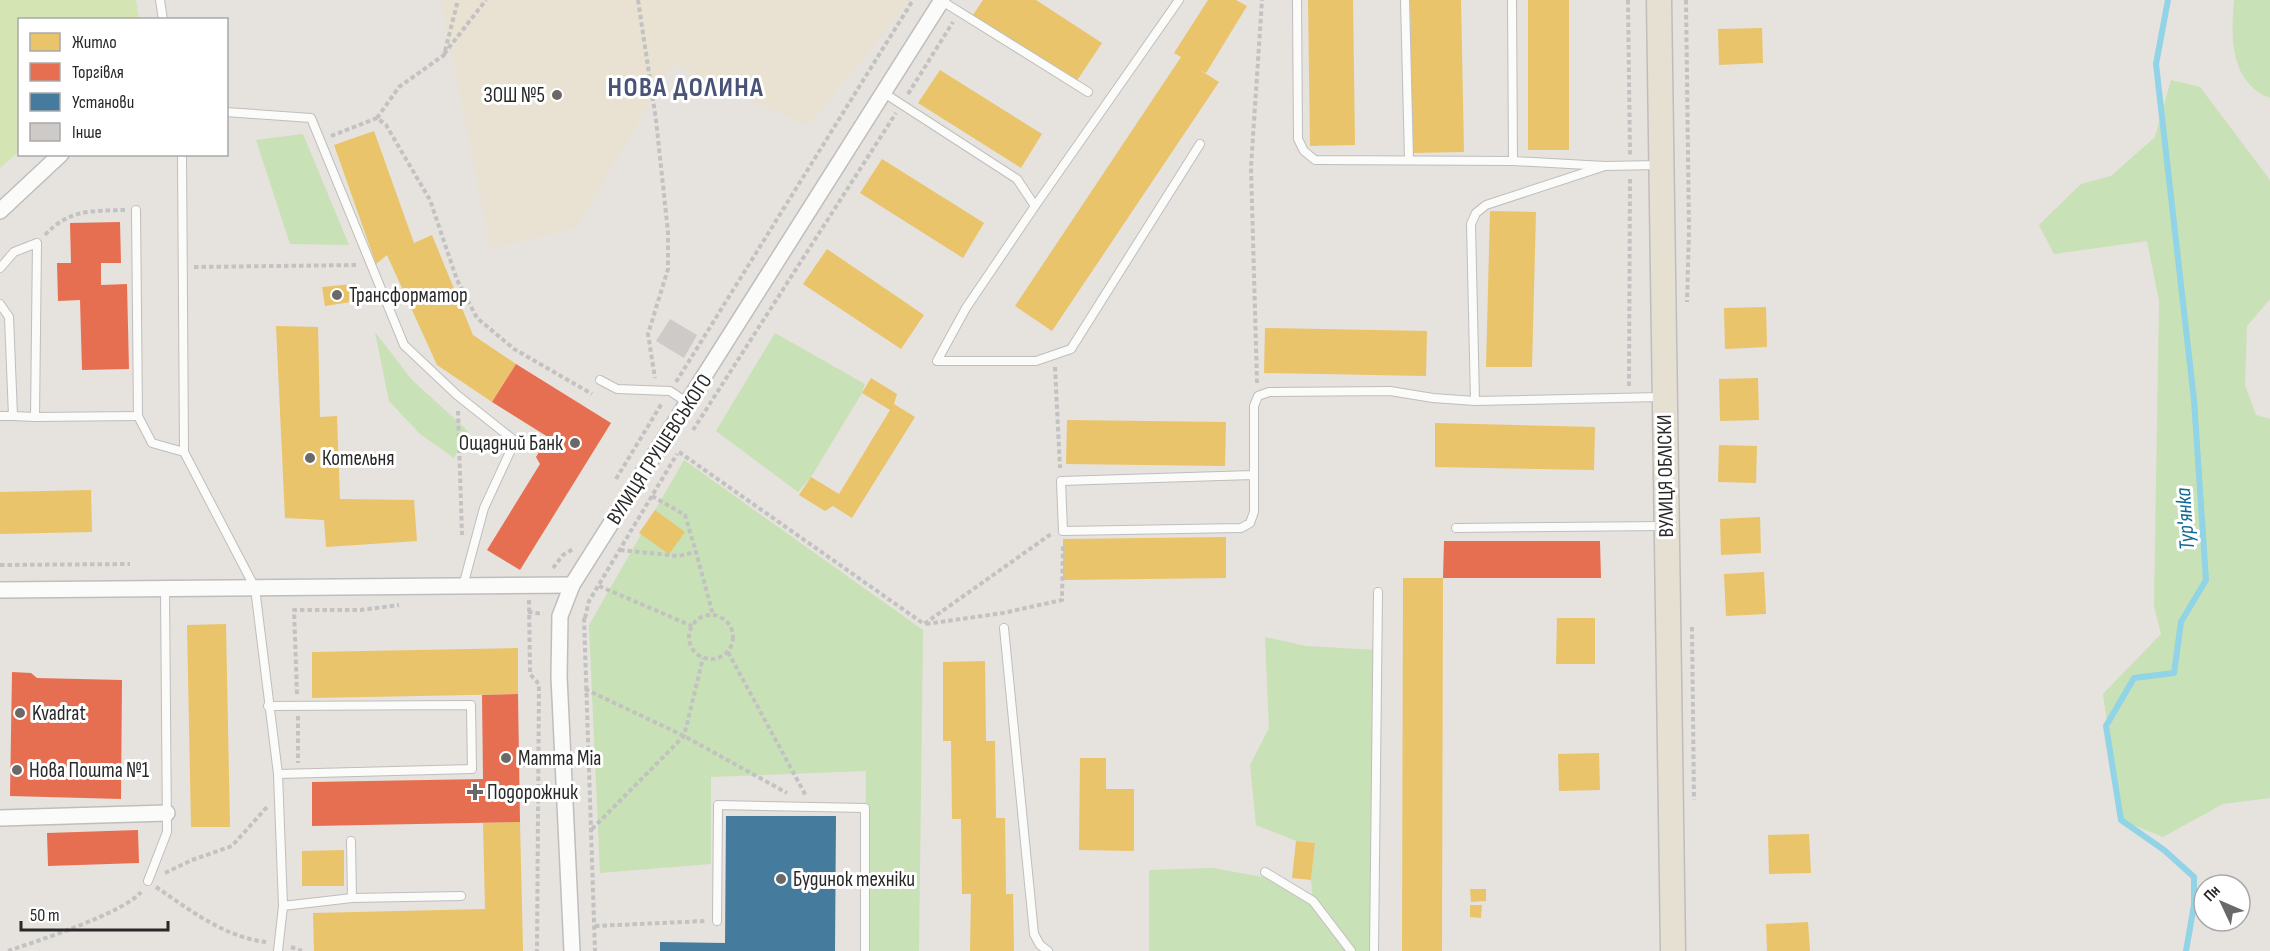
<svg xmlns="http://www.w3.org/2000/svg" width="2270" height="951" font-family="'Sofia Sans Condensed',sans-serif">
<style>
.education{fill:#e9e1d1}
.green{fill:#c9e1b6}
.pitch{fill:#d4e5b3}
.homes{fill:#e9c46a}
.shops{fill:#e76f51}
.public{fill:#457b9d}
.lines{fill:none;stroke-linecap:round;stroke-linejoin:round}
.stream{stroke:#91d3e7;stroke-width:6}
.building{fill:#cdcac7}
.lane-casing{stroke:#bfbebf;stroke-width:10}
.street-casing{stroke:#bfbebf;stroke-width:18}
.primary-casing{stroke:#bfbdbc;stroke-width:27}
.path{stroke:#c3c2c2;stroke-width:4;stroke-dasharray:4.5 3;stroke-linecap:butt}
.lane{stroke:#fbfbfa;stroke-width:8}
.street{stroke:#fbfbfa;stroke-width:15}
.primary{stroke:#e5e0d2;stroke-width:24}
.poi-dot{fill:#6a6967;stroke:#fff;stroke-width:2}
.labels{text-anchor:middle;stroke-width:6;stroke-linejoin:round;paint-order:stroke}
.poi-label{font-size:21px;fill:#282828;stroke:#fff;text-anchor:start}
.street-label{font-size:21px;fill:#282828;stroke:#fff}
.water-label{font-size:22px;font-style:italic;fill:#106994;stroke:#fff}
.district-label{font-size:27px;font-weight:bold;letter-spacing:1.5px;fill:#495277;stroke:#fff}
</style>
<rect width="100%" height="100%" fill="#e6e2dd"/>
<!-- education -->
<path class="education" d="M441,0H910L808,126L673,64L575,228L491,249Z"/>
<!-- green -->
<g class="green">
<path d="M2234,0H2270V98C2229,82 2231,36 2234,0Z"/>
<path d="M2171,80L2200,87L2270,180V299L2247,326L2245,385L2256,415L2270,419V798L2223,804L2163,837L2121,820L2103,694L2161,634L2154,606L2159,301L2147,241L2054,254L2039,225L2081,184L2111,176L2155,137Z"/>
<path d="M303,134L349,245L290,244L256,140Z"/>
<path d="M375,332L412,380L468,431L454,458L420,434L389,401Z"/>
<path d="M775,333L865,384L862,393L811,477L798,492L716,431Z"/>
<path d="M684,460L923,630L919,951H865L866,771L711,777V864L600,873L589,625Z"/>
<path d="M1265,637L1306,646L1377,650L1374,951H1149V870L1213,868L1274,879L1313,901L1311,880L1315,843L1296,841L1256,825L1250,765L1269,728Z"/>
</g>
<!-- pitch -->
<path class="pitch" d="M0,0H136L139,19L20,20L19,151L0,168Z"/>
<!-- homes -->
<g class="homes">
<path d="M983,0H1036L1102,43L1076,82L973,15Z"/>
<path d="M1208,0H1236L1247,6L1206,73L1200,70L1219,82L1052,331L1015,306L1181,57L1174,53Z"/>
<path d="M1308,0H1353L1355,145L1310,146Z"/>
<path d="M1410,0H1461L1464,152L1413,153Z"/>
<rect x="1528" y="0" width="41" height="150"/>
<path d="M1762,28L1763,63L1719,65L1718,29Z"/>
<path d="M940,70L1042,134L1021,168L918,103Z"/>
<path d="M374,131L414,243L432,235L473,335L516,364L492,402L437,365L387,255L376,264L334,145Z"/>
<path d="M882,159L984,223L963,258L860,193Z"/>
<path d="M1490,211L1536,212L1532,367H1486Z"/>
<path d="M827,249L924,315L901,349L803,284Z"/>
<path d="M353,284L351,302L325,306L322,287Z"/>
<path d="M1766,307L1767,347L1725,349L1724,308Z"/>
<path d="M276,326L318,327L320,417L337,416L340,499L414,500L417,541L326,547L324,520L285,518Z"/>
<path d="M1265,328L1427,331L1426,376L1264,373Z"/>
<path d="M871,378L897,394L894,404L915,417L852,518L833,506L825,511L799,495L811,477L839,494L890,410L862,393Z"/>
<path d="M1758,378L1759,420L1720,421L1719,379Z"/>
<path d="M1067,420L1226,422L1225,466L1066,464Z"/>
<path d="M1435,423L1595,427L1594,470L1435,467Z"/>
<path d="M1719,445L1757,446L1756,483L1718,482Z"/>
<path d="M91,490L92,532L0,534V492Z"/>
<path d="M655,510L685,532L669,554L639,533Z"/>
<path d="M1760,517L1761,553L1721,555L1720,519Z"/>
<path d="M1226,537V578L1063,580V539Z"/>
<path d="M1764,572L1766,614L1726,616L1724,574Z"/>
<path d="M1403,578H1443L1442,951H1402Z"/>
<path d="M1557,618H1595V664H1556Z"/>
<path d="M226,624L230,827H191L187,625Z"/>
<path d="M518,648V694L312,698V652Z"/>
<path d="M985,661L986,741H995L996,818H1005L1006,894H1013L1014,951H970L971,894H962L961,819H952L951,741H943V662Z"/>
<path d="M1599,753L1600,790L1559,791L1558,754Z"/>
<path d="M1080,758H1106V789H1134V851L1079,850Z"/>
<path d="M520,822L523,951H314L313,913L485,909L483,823Z"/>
<path d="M1809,834L1811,873L1769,874L1768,835Z"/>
<path d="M1296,841L1315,843L1311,880L1292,878Z"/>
<path d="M344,850V886H302V851Z"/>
<path d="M1470,889H1486V901L1471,902Z"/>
<path d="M1470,905H1482L1481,918L1470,917Z"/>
<path d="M1808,922L1810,951H1767L1766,924Z"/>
</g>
<!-- shops -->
<g class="shops">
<path d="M120,222L121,263H101V285L127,284L129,369L82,370L80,300L58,301L57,263H71L70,223Z"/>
<path d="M516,364L611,423L520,570L487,550L540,464L536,457L548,437L492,402Z"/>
<path d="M1444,541H1600L1601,578H1443Z"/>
<path d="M12,672L31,673L37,678L122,680L121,799L10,796Z"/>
<path d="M518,694L520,822L312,826V782L483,779L482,695Z"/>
<path d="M138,830L139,863L48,866L47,833Z"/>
</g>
<!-- public -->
<path class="public" d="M726,816H836L835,951H660V942L725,943Z"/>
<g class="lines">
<!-- stream -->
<path class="stream" d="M2168,0L2156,64L2194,400L2206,580L2181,622L2174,673L2134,678L2106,726L2121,820L2164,850L2194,877V905L2186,951"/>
</g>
<!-- building -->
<path class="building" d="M670,319L697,335L684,358L656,341Z"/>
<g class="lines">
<defs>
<g id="lane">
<path d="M160,0L163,20"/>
<path d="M1297,0L1298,139L1304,151L1315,160L1513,161"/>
<path d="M1405,0L1409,159"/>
<path d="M1512,0L1513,161L1605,166L1659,165"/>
<path d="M942,1L1088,92"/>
<path d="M884,93L1017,179L1035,206L1179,0"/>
<path d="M226,112L311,118L404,345L457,395L515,441L484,508L463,586"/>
<path d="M182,154L184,452"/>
<path d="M1035,206L966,308L937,361H1036L1071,349L1200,144"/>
<path d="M136,210L138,416L152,443L184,452L255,588L278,774L283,906L278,951"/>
<path d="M0,268L14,252L37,243L35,417L138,416"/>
<path d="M0,304L9,317L13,416H0"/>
<path d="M600,380L617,389L670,391L688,403"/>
<path d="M1475,401L1471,224L1476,213L1486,205L1605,166"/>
<path d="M13,416L35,417"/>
<path d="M1253,475L1061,481L1063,531L1241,528L1250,523L1254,512V406L1258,396L1269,392L1390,391L1433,398L1475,401L1661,397"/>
<path d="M1456,528L1664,526"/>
<path d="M1004,628L1034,934L1040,945L1048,951"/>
<path d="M268,706L471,705L472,769L278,774"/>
<path d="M351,841L352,898"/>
<path d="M1265,872L1313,901L1351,951"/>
<path d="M148,881L167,832L165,589"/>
<path d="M283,906L352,898L461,896"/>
<path d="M717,921L718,805L865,808V951"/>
<path d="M1374,951L1378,592"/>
</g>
<g id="street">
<path d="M0,211L61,154"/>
<path d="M0,590L572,585"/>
<path d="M0,818L167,813"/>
<path d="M572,951L559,676L560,616L572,585L942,0"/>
</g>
<path id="primary" d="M1659,0L1673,951"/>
</defs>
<!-- lane casing -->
<use href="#lane" class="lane-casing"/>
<!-- street casing -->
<use href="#street" class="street-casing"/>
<!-- primary casing -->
<use href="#primary" class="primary-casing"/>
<!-- path -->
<g class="path">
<path d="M638,0L656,120L668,232V269L648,334L655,378"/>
<path d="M1628,0L1630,155"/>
<path d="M1686,0L1689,230L1687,302"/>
<path d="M444,54L486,0"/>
<path d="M908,94L953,22"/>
<path d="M377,118L399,87L444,55L458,0"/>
<path d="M331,136L377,118L386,125L430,200L457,280L477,318L514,349L592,394"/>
<path d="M45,235C69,209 92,211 125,210"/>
<path d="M194,267L358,265"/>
<path d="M1055,367L1060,468"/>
<path d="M676,382L913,0"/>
<path d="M1257,383L1251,167L1262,0"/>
<path d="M1629,386L1630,178"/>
<path d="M458,411L462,535"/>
<path d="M693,430L896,113"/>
<path d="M679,452L924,624L1051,534"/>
<path d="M616,479L662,403"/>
<path d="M652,496L685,515L696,552"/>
<path d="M620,550L678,556L696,552L713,615"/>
<path d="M0,565L130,564"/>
<path d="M553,568L563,555L573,549"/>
<path d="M599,586L692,626"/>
<path d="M529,600L530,674L539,684L537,951"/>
<path d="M528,612L543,614"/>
<circle cx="711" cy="637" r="22"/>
<path d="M584,618L595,951"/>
<path d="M585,618L589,601L677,454"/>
<path d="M926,624L1003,613L1062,600L1063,544"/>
<path d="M1692,627L1694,800"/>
<path d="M728,652L806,796"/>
<path d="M585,689L684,736L787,793"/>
<path d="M297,694L294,610H361L399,605"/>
<path d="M298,716V763"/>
<path d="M520,765H538"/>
<path d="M592,829L684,736L703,658"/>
<path d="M165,873L192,860L232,846L267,807"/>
<path d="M156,887C190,910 224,937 266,942"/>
<path d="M595,926L705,921"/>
<path d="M291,947L302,951"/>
<path d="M8,951C37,941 124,913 141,892"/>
</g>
<!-- lane -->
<use href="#lane" class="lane"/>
<!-- street -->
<use href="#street" class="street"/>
<!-- primary -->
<use href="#primary" class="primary"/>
</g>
<!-- markers -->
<g class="poi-dot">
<circle cx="557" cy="95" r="6"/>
<circle cx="337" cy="295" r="6"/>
<circle cx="575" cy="443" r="6"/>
<circle cx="310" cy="458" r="6"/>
<circle cx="20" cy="713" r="6"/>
<circle cx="506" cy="758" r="6"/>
<circle cx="17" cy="770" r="6"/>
<path d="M472 783h6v6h6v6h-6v6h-6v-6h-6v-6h6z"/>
<circle cx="781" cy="879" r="6"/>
</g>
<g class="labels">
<!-- poi labels -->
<g class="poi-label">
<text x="545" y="102" text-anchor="end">ЗОШ №5</text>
<text x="349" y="302">Трансформатор</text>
<text x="563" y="450" text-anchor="end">Ощадний Банк</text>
<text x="322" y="465">Котельня</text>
<text x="32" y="720">Kvadrat</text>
<text x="518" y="765">Mamma Mia</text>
<text x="29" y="777">Нова Пошта №1</text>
<text x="487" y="799">Подорожник</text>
<text x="793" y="886">Будинок техніки</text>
</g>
<!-- street labels -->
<g class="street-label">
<text transform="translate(659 449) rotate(-57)" y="7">ВУЛИЦЯ ГРУШЕВСЬКОГО</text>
<text transform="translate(1665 476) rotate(-91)" y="7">ВУЛИЦЯ ОБЛІСКИ</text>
</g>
<!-- water labels -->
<g class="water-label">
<text transform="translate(2184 519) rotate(-94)" y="8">Тур'янка</text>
</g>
<!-- district labels -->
<g class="district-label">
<text x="686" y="96">НОВА ДОЛИНА</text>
</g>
</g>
<!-- legend -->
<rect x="18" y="18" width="210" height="138" fill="#ffffff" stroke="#a9a9a9" stroke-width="1.5"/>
<rect x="30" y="33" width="30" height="18" fill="#e9c46a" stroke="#a9a9a9" stroke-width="1.5"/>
<text x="72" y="48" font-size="18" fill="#282828">Житло</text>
<rect x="30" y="63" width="30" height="18" fill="#e76f51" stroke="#a9a9a9" stroke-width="1.5"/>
<text x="72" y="78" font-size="18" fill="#282828">Торгівля</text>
<rect x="30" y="93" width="30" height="18" fill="#457b9d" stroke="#a9a9a9" stroke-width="1.5"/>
<text x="72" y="108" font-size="18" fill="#282828">Установи</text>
<rect x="30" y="123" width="30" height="18" fill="#cdcac7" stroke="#a9a9a9" stroke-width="1.5"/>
<text x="72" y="138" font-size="18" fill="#282828">Інше</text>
<!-- north arrow -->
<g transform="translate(2222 903) rotate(314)"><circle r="28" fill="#ffffff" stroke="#a9a9a9" stroke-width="1.5"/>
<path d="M0-4.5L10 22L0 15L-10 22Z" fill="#6a6967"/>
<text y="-9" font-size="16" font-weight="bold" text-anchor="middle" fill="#282828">Пн</text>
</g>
<!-- scale -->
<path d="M21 921v9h147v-9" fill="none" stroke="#282828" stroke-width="3"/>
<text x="30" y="921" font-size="18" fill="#282828" stroke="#ffffff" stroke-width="4.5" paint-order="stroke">50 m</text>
</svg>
